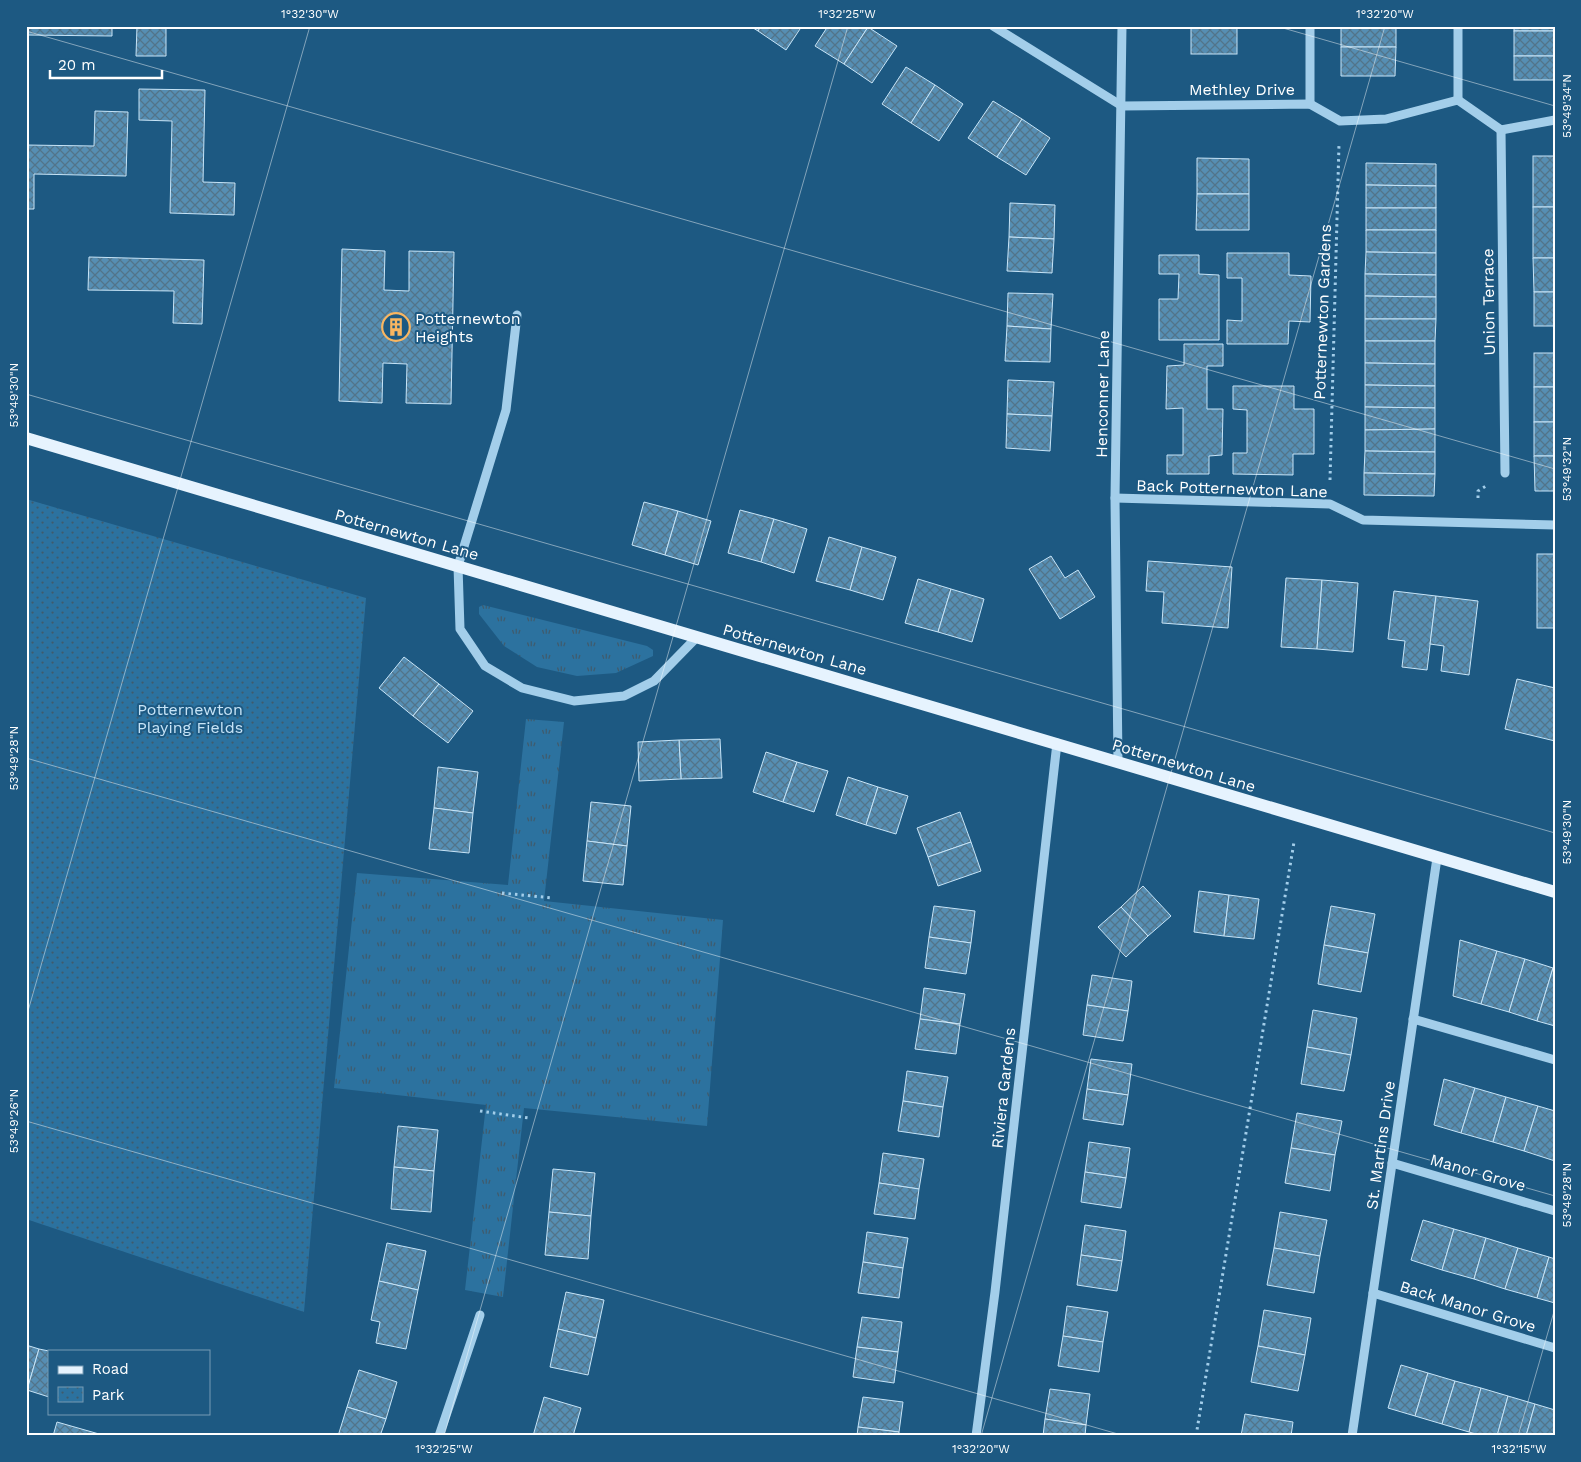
<svg xmlns="http://www.w3.org/2000/svg" width="1581" height="1462" font-family="'Work Sans',sans-serif">
<style>
.grass{fill:url(#grass-tufts)}
.park{fill:url(#park-dots)}
.building{fill:url(#building-cross-hatch);stroke:#c7e4f7}
.lines{fill:none;stroke-linecap:round;stroke-linejoin:round}
.path{stroke:#a3ceea;stroke-width:3;stroke-dasharray:2.5 4;stroke-linecap:butt}
.minor{stroke:#a3ceea;stroke-width:9}
.major{stroke:#e6f3fe;stroke-width:12}
.ticks{fill:none;stroke:#fff;stroke-width:1;stroke-opacity:0.45}
.labels{text-anchor:middle;stroke-width:4;stroke-linejoin:round;paint-order:stroke}
.street-label{font-size:16px;fill:#fff;stroke:#1d5982}
.poi-label{font-size:16px;fill:#fff;stroke:#1d5982;text-anchor:start}
.park-label{font-size:16px;fill:#c7e4f7;stroke:#1d5982}
.neatline{fill:none;stroke:#fff;stroke-width:2}
.ticks-label{font-size:12px;text-anchor:middle;fill:#fff}
</style>
<defs>
<pattern id="grass-tufts" width="24" height="20" patternUnits="userSpaceOnUse" patternTransform="scale(1.25)"><rect width="24" height="20" fill="#2c729f"/><path d="M3 7l-1-3M5 7V3M7 7l1-3M15 17l-1-3M17 17v-4M19 17l1-3" fill="none" stroke="#3f5b6d"/></pattern>
<pattern id="park-dots" width="8" height="8" patternUnits="userSpaceOnUse" patternTransform="scale(1.25)"><rect width="8" height="8" fill="#2c729f"/><path d="M2 2h.1M6 6h.1" fill="none" stroke="#3f5b6d" stroke-width="1.8" stroke-linecap="round"/></pattern>
<pattern id="building-cross-hatch" width="8" height="8" patternUnits="userSpaceOnUse" patternTransform="scale(1.25)"><rect width="8" height="8" fill="#568eb3"/><path d="M0 0l8 8M0 8l8-8" fill="none" stroke="#52748a"/></pattern>
</defs>
<rect width="100%" height="100%" fill="#1d5982"/>
<!-- grass -->
<g class="grass">
<path d="M483,605L647,646L653,650V656L616,673L577,676L537,667L504,646L479,614V607Z"/>
<path d="M526,719L564,722L544,901L723,920L707,1126L524,1108L503,1297L465,1290L486,1105L334,1088L357,873L508,885Z"/>
</g>
<!-- park -->
<path class="park" d="M26,499L366,598L304,1312L26,1219Z"/>
<!-- building -->
<g class="building">
<path d="M26,26H112V36L26,35Z"/>
<path d="M137,26H166V56H136Z"/>
<path d="M750,26H761L758,31Z"/>
<path d="M761,26H802L786,50L758,31Z"/>
<path d="M828,26L868,27L844,64L815,46Z"/>
<rect x="1191" y="26" width="46" height="28"/>
<rect x="1341" y="26" width="55" height="21"/>
<rect x="1514" y="26" width="41" height="5"/>
<path d="M868,27L897,46L872,83L844,64Z"/>
<rect x="1514" y="31" width="41" height="25"/>
<path d="M1341,47H1396L1395,76H1341Z"/>
<rect x="1514" y="56" width="41" height="24"/>
<path d="M906,67L935,85L911,123L882,104Z"/>
<path d="M935,85L963,104L939,141L911,123Z"/>
<path d="M139,89L205,90L203,182L235,183L234,215L170,213L172,121L139,120Z"/>
<path d="M993,101L1022,119L997,157L968,138Z"/>
<path d="M95,111L128,112L126,176L34,174V209H26V145L94,146Z"/>
<path d="M1022,119L1050,138L1026,175L997,157Z"/>
<rect x="1533" y="156" width="22" height="51"/>
<path d="M1197,158L1249,159V194H1197Z"/>
<path d="M1366,163L1436,164V186L1366,185Z"/>
<path d="M1366,185L1436,186V208H1366Z"/>
<path d="M1197,194H1249V230H1196Z"/>
<path d="M1010,203L1055,205L1054,239L1009,237Z"/>
<rect x="1533" y="207" width="22" height="51"/>
<rect x="1366" y="208" width="70" height="22"/>
<path d="M1366,230H1436V253L1366,252Z"/>
<path d="M1009,237L1054,239L1052,273L1007,271Z"/>
<path d="M342,249L385,251L384,290L409,291V251L454,252L451,404L406,403L407,364L383,363L382,403L339,401Z"/>
<path d="M1366,252L1436,253V275L1365,274Z"/>
<path d="M1227,253H1289V275L1311,276L1310,322L1289,321L1288,344H1227V320L1242,321V278H1227Z"/>
<path d="M1159,255H1199V274L1219,275V340H1159V299H1178L1179,274H1159Z"/>
<path d="M89,257L204,260L202,324L173,323L174,291L88,290Z"/>
<path d="M1533,258H1555V292H1534Z"/>
<path d="M1365,274L1436,275V297L1365,296Z"/>
<rect x="1534" y="292" width="21" height="34"/>
<path d="M1008,293L1053,294L1051,329L1007,326Z"/>
<path d="M1365,296L1436,297V319H1365Z"/>
<path d="M1365,319H1436L1435,341H1365Z"/>
<path d="M1007,326L1051,329L1050,362L1005,361Z"/>
<path d="M1365,341H1435V364L1365,363Z"/>
<path d="M1184,344H1223V366H1207V409H1223L1222,455L1209,456V474H1167V455H1183V408L1166,409L1167,366L1184,365Z"/>
<rect x="1534" y="353" width="21" height="34"/>
<path d="M1365,363L1435,364V386L1365,385Z"/>
<path d="M1008,380L1054,382L1052,416L1007,414Z"/>
<path d="M1365,385L1435,386V408L1365,407Z"/>
<path d="M1233,386H1294V409H1314V454H1293V475L1233,474V453H1247V410L1233,409Z"/>
<rect x="1534" y="387" width="21" height="35"/>
<path d="M1365,407L1435,408V429L1365,430Z"/>
<path d="M1007,414L1052,416L1050,451L1006,448Z"/>
<rect x="1534" y="422" width="21" height="34"/>
<path d="M1435,429V452L1365,451V430Z"/>
<path d="M1365,451L1435,452V474L1364,473Z"/>
<path d="M1534,456H1555V491H1535Z"/>
<path d="M1364,473L1435,474L1434,496L1364,495Z"/>
<path d="M644,502L678,511L665,555L632,545Z"/>
<path d="M740,510L774,519L761,562L728,553Z"/>
<path d="M678,511L711,521L698,565L665,555Z"/>
<path d="M774,519L807,529L794,573L761,562Z"/>
<path d="M829,537L862,547L850,590L816,581Z"/>
<path d="M862,547L896,557L883,600L850,590Z"/>
<rect x="1537" y="554" width="18" height="74"/>
<path d="M1051,556L1065,578L1078,570L1095,597L1060,619L1029,569Z"/>
<path d="M1148,561L1232,567L1228,628L1162,623L1164,592L1146,591Z"/>
<path d="M1286,578L1322,580L1317,649L1281,647Z"/>
<path d="M918,579L951,589L938,632L905,623Z"/>
<path d="M1322,580L1358,583L1353,652L1317,649Z"/>
<path d="M951,589L984,599L972,642L938,632Z"/>
<path d="M1394,591L1436,596L1427,670L1402,667L1405,641L1388,639Z"/>
<path d="M1436,596L1478,601L1469,675L1441,671L1444,646L1430,644Z"/>
<path d="M404,657L439,684L413,716L379,688Z"/>
<path d="M1517,679L1555,688V741L1505,729Z"/>
<path d="M439,684L473,711L448,743L413,716Z"/>
<path d="M720,739L722,778L681,779L679,740Z"/>
<path d="M679,740L681,779L639,781L638,742Z"/>
<path d="M766,752L797,762L783,802L753,792Z"/>
<path d="M797,762L828,771L814,812L783,802Z"/>
<path d="M438,767L478,772L473,813L434,808Z"/>
<path d="M848,777L878,787L866,825L836,815Z"/>
<path d="M878,787L908,796L896,834L866,825Z"/>
<path d="M591,802L631,806L627,846L587,841Z"/>
<path d="M434,808L473,813L469,853L429,849Z"/>
<path d="M960,812L971,842L928,857L917,828Z"/>
<path d="M587,841L627,846L623,885L583,881Z"/>
<path d="M971,842L981,871L938,886L928,857Z"/>
<path d="M1143,886L1171,916L1148,936L1121,907Z"/>
<path d="M1199,891L1229,895L1224,936L1194,932Z"/>
<path d="M1229,895L1259,899L1254,939L1224,936Z"/>
<path d="M934,906L975,911L971,943L929,937Z"/>
<path d="M1331,906L1375,914L1368,953L1324,945Z"/>
<path d="M1121,907L1148,936L1126,957L1098,927Z"/>
<path d="M929,937L971,943L966,974L925,968Z"/>
<path d="M1460,940L1497,951L1481,1004L1453,996Z"/>
<path d="M1324,945L1368,953L1361,992L1318,984Z"/>
<path d="M1497,951L1525,959L1509,1012L1481,1004Z"/>
<path d="M1525,959L1553,968L1537,1021L1509,1012Z"/>
<path d="M1553,968L1555,969V1026L1537,1021Z"/>
<path d="M1092,975L1132,981L1128,1011L1087,1005Z"/>
<path d="M924,988L965,994L960,1024L920,1019Z"/>
<path d="M1087,1005L1128,1011L1123,1041L1083,1035Z"/>
<path d="M1313,1010L1357,1018L1351,1055L1307,1047Z"/>
<path d="M920,1019L960,1024L956,1054L915,1049Z"/>
<path d="M1307,1047L1351,1055L1344,1091L1301,1084Z"/>
<path d="M1091,1059L1132,1064L1128,1095L1087,1089Z"/>
<path d="M907,1071L948,1077L943,1107L903,1101Z"/>
<path d="M1444,1079L1475,1088L1461,1133L1434,1125Z"/>
<path d="M1475,1088L1506,1097L1493,1142L1461,1133Z"/>
<path d="M1087,1089L1128,1095L1123,1125L1083,1119Z"/>
<path d="M1506,1097L1538,1106L1524,1151L1493,1142Z"/>
<path d="M903,1101L943,1107L939,1137L898,1131Z"/>
<path d="M1538,1106L1555,1111V1161L1524,1151Z"/>
<path d="M1297,1113L1342,1121L1335,1155L1291,1148Z"/>
<path d="M398,1126L438,1130L434,1171L394,1167Z"/>
<path d="M1089,1142L1130,1148L1126,1178L1085,1172Z"/>
<path d="M1291,1148L1335,1155L1330,1191L1285,1183Z"/>
<path d="M883,1153L924,1159L919,1189L879,1183Z"/>
<path d="M394,1167L434,1171L431,1212L391,1209Z"/>
<path d="M553,1169L595,1173L591,1216L549,1212Z"/>
<path d="M1085,1172L1126,1178L1121,1208L1081,1202Z"/>
<path d="M879,1183L919,1189L915,1219L874,1214Z"/>
<path d="M549,1212L591,1216L588,1259L545,1255Z"/>
<path d="M1280,1212L1327,1220L1320,1256L1274,1248Z"/>
<path d="M1423,1220L1454,1229L1442,1270L1411,1260Z"/>
<path d="M1085,1225L1126,1231L1122,1261L1081,1255Z"/>
<path d="M1454,1229L1486,1238L1474,1279L1442,1270Z"/>
<path d="M867,1232L908,1238L903,1268L863,1262Z"/>
<path d="M1486,1238L1518,1248L1505,1289L1474,1279Z"/>
<path d="M387,1243L426,1251L418,1290L379,1281Z"/>
<path d="M1274,1248L1320,1256L1314,1293L1267,1285Z"/>
<path d="M1518,1248L1549,1257L1537,1298L1505,1289Z"/>
<path d="M1081,1255L1122,1261L1117,1291L1077,1285Z"/>
<path d="M1549,1257L1555,1259V1303L1537,1298Z"/>
<path d="M863,1262L903,1268L899,1298L858,1293Z"/>
<path d="M379,1281L418,1290L406,1349L376,1343L380,1322L371,1320Z"/>
<path d="M566,1292L604,1300L596,1338L558,1329Z"/>
<path d="M1067,1306L1108,1312L1103,1342L1063,1336Z"/>
<path d="M1264,1310L1311,1318L1305,1355L1258,1346Z"/>
<path d="M862,1317L902,1322L898,1352L857,1347Z"/>
<path d="M558,1329L596,1338L588,1375L550,1367Z"/>
<path d="M1063,1336L1103,1342L1099,1372L1058,1366Z"/>
<path d="M26,1345L39,1349L27,1390H26Z"/>
<path d="M1258,1346L1305,1355L1298,1391L1251,1382Z"/>
<path d="M857,1347L898,1352L894,1383L853,1377Z"/>
<path d="M39,1349L49,1351V1397L27,1390Z"/>
<path d="M1401,1365L1428,1373L1415,1416L1388,1408Z"/>
<path d="M359,1370L397,1382L386,1419L347,1407Z"/>
<path d="M1428,1373L1455,1381L1442,1424L1415,1416Z"/>
<path d="M1455,1381L1481,1388L1469,1432L1442,1424Z"/>
<path d="M1481,1388L1508,1396L1497,1436H1483L1469,1432Z"/>
<path d="M1050,1389L1090,1394L1086,1425L1045,1419Z"/>
<path d="M1508,1396L1535,1404L1526,1436H1497Z"/>
<path d="M544,1397L581,1408L573,1436H533Z"/>
<path d="M863,1397L903,1402L899,1432L858,1427Z"/>
<path d="M1535,1404L1555,1410V1436H1526Z"/>
<path d="M347,1407L386,1419L380,1436H338Z"/>
<path d="M1245,1414L1293,1422L1291,1436H1241Z"/>
<path d="M1045,1419L1086,1425L1085,1436H1043Z"/>
<path d="M57,1422L106,1436H53Z"/>
<path d="M858,1427L899,1432V1436H857Z"/>
</g>
<g class="lines">
<!-- path -->
<g class="path">
<path d="M1330,480L1339,144"/>
<path d="M1478,498V491L1486,486"/>
<path d="M502,893L553,898"/>
<path d="M480,1111L529,1118"/>
<path d="M1196,1436L1294,842"/>
</g>
<!-- minor -->
<g class="minor">
<path d="M993,26L1122,106L1310,104L1340,121L1386,119L1458,100L1501,130L1555,120"/>
<path d="M1310,26V104"/>
<path d="M1458,100V26"/>
<path d="M1501,130L1505,473"/>
<path d="M517,315L506,410L458,566L460,629L485,666L522,688L574,701L624,696L654,681L697,637"/>
<path d="M1115,498L1330,504L1363,520L1555,525"/>
<path d="M1118,762L1115,498L1122,26"/>
<path d="M1413,1019L1555,1060"/>
<path d="M1392,1163L1555,1211"/>
<path d="M1373,1293L1555,1348"/>
<path d="M439,1436L480,1315"/>
<path d="M976,1436L995,1292L1057,743"/>
<path d="M1352,1436L1437,858"/>
</g>
<!-- major -->
<path class="major" d="M26,438L1555,892"/>
</g>
<!-- ticks -->
<path class="ticks" d="M1276,26L1555,106M26,31L1555,469M26,394L1555,833M26,758L1555,1196M26,1018L310,26M26,1121L1125,1436M444,1436L848,26M981,1436L1385,26M1518,1436L1555,1308"/>
<!-- icons -->
<defs>
<symbol id="building-ring" viewBox="-11 -11 22 22"><circle r="9.5" fill="#1d5982" stroke="#f9b661" stroke-width="1.5"/><path d="M-4-6H4V6H1V3H-1V6H-4ZM-2.5-4.3h1.7v1.8h-1.7ZM.8-4.3h1.7v1.8H.8ZM-2.5-1h1.7V.8h-1.7ZM.8-1h1.7V.8H.8Z" fill="#f9b661"/></symbol>
</defs>
<g fill-rule="evenodd">
<use href="#building-ring" x="380" y="311" width="32" height="32"/>
</g>
<g class="labels">
<!-- street labels -->
<g class="street-label">
<text x="1242" y="95">Methley Drive</text>
<text transform="translate(1488 302) rotate(-91)" y="6">Union Terrace</text>
<text transform="translate(1322 312) rotate(-88)" y="6">Potternewton Gardens</text>
<text transform="translate(1102 394) rotate(-89)" y="6">Henconner Lane</text>
<text transform="translate(1232 488) rotate(2)" y="6">Back Potternewton Lane</text>
<text transform="translate(407 534) rotate(16)" y="6">Potternewton Lane</text>
<text transform="translate(795 649) rotate(16)" y="6">Potternewton Lane</text>
<text transform="translate(1184 765) rotate(17)" y="6">Potternewton Lane</text>
<text transform="translate(1003 1088) rotate(-84)" y="6">Riviera Gardens</text>
<text transform="translate(1380 1145) rotate(-82)" y="6">St. Martins Drive</text>
<text transform="translate(1478 1172) rotate(16)" y="6">Manor Grove</text>
<text transform="translate(1468 1306) rotate(17)" y="6">Back Manor Grove</text>
</g>
<!-- poi labels -->
<g class="poi-label">
<text x="415" y="324">Potternewton<tspan x="415" dy="18">Heights</tspan></text>
</g>
<!-- park labels -->
<g class="park-label">
<text x="190" y="715">Potternewton<tspan x="190" dy="18">Playing Fields</tspan></text>
</g>
</g>
<!-- border -->
<rect width="1581" height="1462" fill="none" stroke="#1d5982" stroke-width="55"/>
<!-- legend -->
<rect x="48" y="1350" width="162" height="65" fill="#1d5982" stroke="#779bb4"/>
<rect x="58" y="1366" width="25" height="8" fill="#e6f3fe" stroke="#779bb4"/>
<text x="92" y="1374" font-size="15" fill="#ffffff">Road</text>
<rect x="58" y="1387" width="25" height="15" fill="url(#park-dots)" stroke="#779bb4"/>
<text x="92" y="1400" font-size="15" fill="#ffffff">Park</text>
<!-- scale -->
<path d="M50 70v8h112v-8" fill="none" stroke="#ffffff" stroke-width="2.5"/>
<text x="58" y="70" font-size="15" fill="#ffffff" stroke="#1d5982" stroke-width="4" paint-order="stroke">20 m</text>
<rect x="28" y="28" width="1526" height="1406" class="neatline"/>
<g class="ticks-label">
<text x="310" y="18">1°32'30"W</text>
<text x="847" y="18">1°32'25"W</text>
<text x="1385" y="18">1°32'20"W</text>
<text transform="translate(1567 106) rotate(-90)" y="4">53°49'34"N</text>
<text transform="translate(14 395) rotate(-90)" y="4">53°49'30"N</text>
<text transform="translate(1567 469) rotate(-90)" y="4">53°49'32"N</text>
<text transform="translate(14 758) rotate(-90)" y="4">53°49'28"N</text>
<text transform="translate(1567 832) rotate(-90)" y="4">53°49'30"N</text>
<text transform="translate(14 1121) rotate(-90)" y="4">53°49'26"N</text>
<text transform="translate(1567 1195) rotate(-90)" y="4">53°49'28"N</text>
<text x="444" y="1453">1°32'25"W</text>
<text x="981" y="1453">1°32'20"W</text>
<text x="1519" y="1453">1°32'15"W</text>
</g>
</svg>
